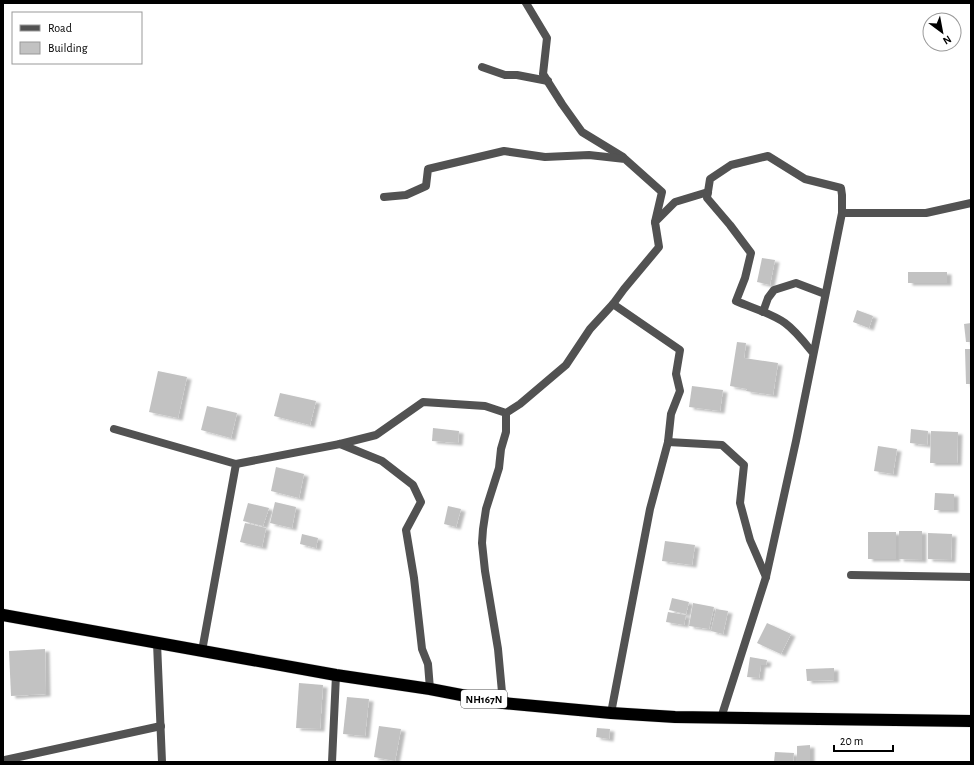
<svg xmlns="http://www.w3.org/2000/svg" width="974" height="765" font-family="'Alegreya Sans',sans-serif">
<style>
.building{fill:#c2c2c2;filter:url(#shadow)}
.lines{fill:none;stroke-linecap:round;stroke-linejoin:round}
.highway-casing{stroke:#dbdbdb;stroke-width:13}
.street{stroke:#525252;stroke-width:8}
.highway{stroke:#000;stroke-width:12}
.labels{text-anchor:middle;stroke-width:3;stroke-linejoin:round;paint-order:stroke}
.shield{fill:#fff;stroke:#4c4c4c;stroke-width:1}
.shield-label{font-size:11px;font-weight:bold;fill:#000}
</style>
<defs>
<filter id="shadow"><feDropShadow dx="4.5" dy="2.5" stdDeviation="1" flood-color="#0004"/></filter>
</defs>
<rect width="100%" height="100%" fill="#fff"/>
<!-- building -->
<g class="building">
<path d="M762,258L775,260L770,285L757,282Z"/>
<rect x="908" y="272" width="39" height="11"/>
<path d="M857,310L873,316L869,328L853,322Z"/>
<path d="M971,323V342H966L964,324Z"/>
<path d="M737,342L746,343L744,358L778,363L773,395L746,391L747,389L730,386Z"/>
<path d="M965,349H971V384H966Z"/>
<path d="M158,371L187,377L178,418L149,412Z"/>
<path d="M692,386L723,390L720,411L689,407Z"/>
<path d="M280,393L316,401L310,425L274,416Z"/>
<path d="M207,406L237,413L231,438L201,430Z"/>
<path d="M433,428L459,431L458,443L432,441Z"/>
<path d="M911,429L928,431L927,445L910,443Z"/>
<path d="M931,431L958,432L957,463H930Z"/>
<path d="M878,446L897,449L893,474L874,471Z"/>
<path d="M276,467L304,474L299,498L271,491Z"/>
<path d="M935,493L954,494V510H934Z"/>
<path d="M275,502L296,507L292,528L270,523Z"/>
<path d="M248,503L269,508L263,526L243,521Z"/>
<path d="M448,506L461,509L456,527L444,524Z"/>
<path d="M245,523L266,528L262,547L240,542Z"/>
<path d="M899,531H922V560L899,559Z"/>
<rect x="868" y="532" width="28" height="27"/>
<path d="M928,533L952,534L951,560L928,559Z"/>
<path d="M302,534L318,538L316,548L300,544Z"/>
<path d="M665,541L695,545L692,565L662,561Z"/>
<path d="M672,598L689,602L686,614L669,610Z"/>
<path d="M693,603L714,607L709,629L689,626Z"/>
<path d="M716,609L728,611L723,634L711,631Z"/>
<path d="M668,612L686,615L684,625L666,622Z"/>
<path d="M767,623L791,634L781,654L757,643Z"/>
<path d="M45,649L46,694L11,696L9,651Z"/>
<path d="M750,657L767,660L766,665H761L759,678L747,677Z"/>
<path d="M834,668V680L807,681L806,669Z"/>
<path d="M299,683L323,685L320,729L296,728Z"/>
<path d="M347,697L369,699L365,736L343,734Z"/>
<path d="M379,726L401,729L395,761L374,757Z"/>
<path d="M597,728L610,729L609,739L596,737Z"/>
<path d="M810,745V762H797V746Z"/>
<path d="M775,752L794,753L793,762H774Z"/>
</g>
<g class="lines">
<defs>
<path id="highway" d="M3,615L336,675L430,689L503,703L611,713L675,717L971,721"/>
</defs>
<!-- highway casing -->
<use href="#highway" class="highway-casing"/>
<!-- street -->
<g class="street">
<path d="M526,3L547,38L543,74L562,104L582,132L623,157"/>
<path d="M482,67L505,75H517L548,81"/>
<path d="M384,197L406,195L426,186L428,169L504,151L545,157L589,155L625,159L662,192L655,222"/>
<path d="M842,213H926L971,203"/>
<path d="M613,304L624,289L659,247L655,222L675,202L708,192"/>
<path d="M763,312L768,298L774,290L796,283L825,294"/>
<path d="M114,429L236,464L202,651"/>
<path d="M340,444L382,461L413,485L421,502L406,530L414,578L422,649L428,664L430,689"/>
<path d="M236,464L340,444L376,435L423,402L485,406L506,413L520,404L566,365L590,329L613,304L680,350L676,374L680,391L671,414L668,442L722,445L744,465L740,503L750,540L766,577"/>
<path d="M851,575L971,577"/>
<path d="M157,643L162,762"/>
<path d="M503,703L498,649L485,571L482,543L483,529L486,509L499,468L501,449L506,432V413"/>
<path d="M611,713L650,509L668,442"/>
<path d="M721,718L766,577L796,441L842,213V195L841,188L805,179L768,156L731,165L710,179L707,198L730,225L751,253L745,278L736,301C752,308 771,313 785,323C796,331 805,343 813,353"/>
<path d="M5,760L161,726"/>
<path d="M332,762L336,675"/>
</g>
<!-- highway -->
<use href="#highway" class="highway"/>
</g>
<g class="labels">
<!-- shield labels -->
<rect class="shield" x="461" y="690" width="46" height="18" rx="3"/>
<g class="shield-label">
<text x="484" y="703">NH167N</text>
</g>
</g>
<!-- border -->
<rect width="974" height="765" fill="none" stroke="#000000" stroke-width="8"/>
<!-- legend -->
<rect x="12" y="12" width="130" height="52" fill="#ffffff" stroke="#999999"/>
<rect x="20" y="25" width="20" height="6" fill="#525252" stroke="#999999"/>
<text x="48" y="32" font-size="12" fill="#000000">Road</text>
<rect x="20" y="42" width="20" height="12" fill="#c2c2c2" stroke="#999999"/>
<text x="48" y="52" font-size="12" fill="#000000">Building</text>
<!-- north arrow -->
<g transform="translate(942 32) rotate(148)"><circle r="19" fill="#ffffff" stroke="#999999"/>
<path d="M0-3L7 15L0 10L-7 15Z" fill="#000000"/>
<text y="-6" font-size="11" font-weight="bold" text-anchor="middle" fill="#000000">N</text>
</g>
<!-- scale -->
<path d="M834 745v6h59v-6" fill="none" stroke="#000000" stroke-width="2"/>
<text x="840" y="745" font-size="12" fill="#000000" stroke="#ffffff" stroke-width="3" paint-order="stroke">20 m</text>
</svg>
